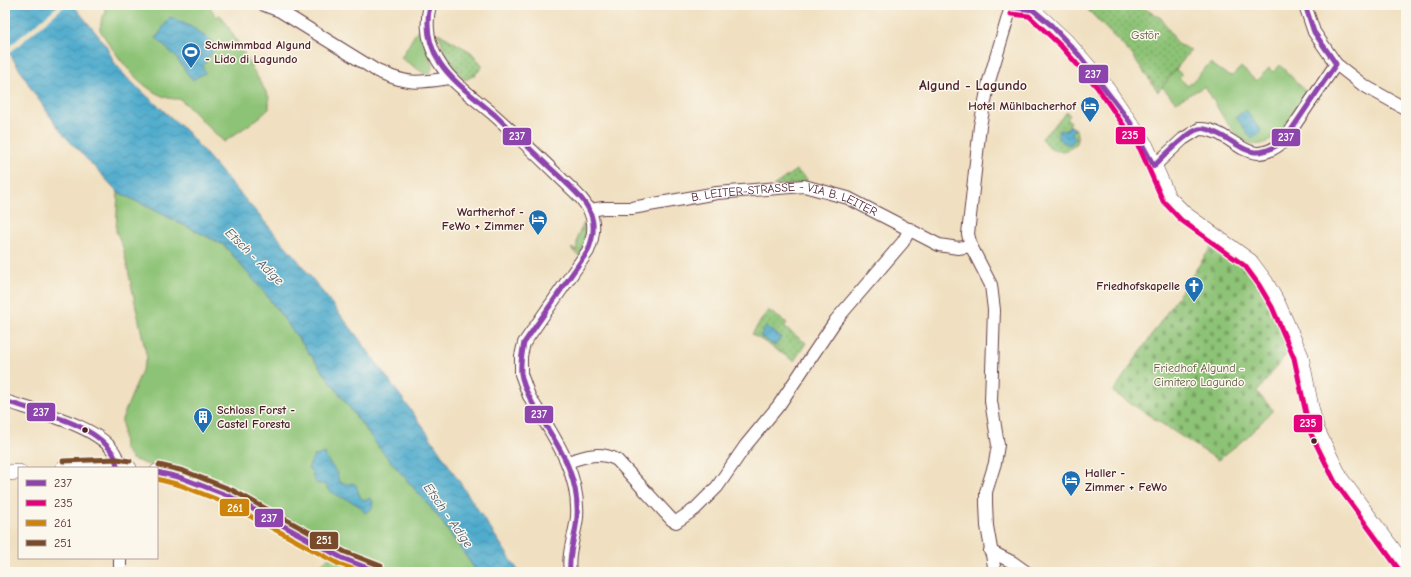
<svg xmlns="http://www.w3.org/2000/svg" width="1411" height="577" font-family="'Comic Neue',sans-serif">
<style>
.grass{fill:url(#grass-dots);stroke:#6c7150}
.cemetery{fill:url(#cemetery-stones);stroke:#6c7150}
.park{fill:#8dc376;stroke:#6c7150}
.water{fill:url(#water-waves);stroke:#4c667c}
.pier{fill:#f0e0c1}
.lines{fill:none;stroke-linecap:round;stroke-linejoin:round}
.minor-casing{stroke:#633c42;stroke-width:14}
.major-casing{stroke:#633c42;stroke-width:16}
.minor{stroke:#fff;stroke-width:12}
.major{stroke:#fff;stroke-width:15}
.bus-1-casing{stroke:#fbf7ec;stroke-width:8}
.bus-2-casing{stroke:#fbf7ec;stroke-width:8}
.bus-3-casing{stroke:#fbf7ec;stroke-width:8}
.bus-4-casing{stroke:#fbf7ec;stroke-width:8}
.bus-1{stroke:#8e44ad;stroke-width:5}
.bus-2{stroke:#e5007d;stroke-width:5}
.bus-3{stroke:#cc840b;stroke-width:5}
.bus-4{stroke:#7a4b2a;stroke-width:5}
.bus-dot{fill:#4a1f2b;stroke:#fbf7ec;stroke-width:1.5}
.labels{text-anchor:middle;stroke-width:3;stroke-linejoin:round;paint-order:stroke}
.park-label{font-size:12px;fill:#615845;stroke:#fbf7ec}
.poi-label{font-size:12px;font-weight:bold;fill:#4a1f2b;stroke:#fbf7ec;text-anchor:start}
.street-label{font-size:12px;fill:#4a1f2b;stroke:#fbf7ec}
.water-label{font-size:13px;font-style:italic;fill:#4c576c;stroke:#fbf7ec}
.quarter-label{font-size:14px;font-weight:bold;fill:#4a1f2b;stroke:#fbf7ec}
.line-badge{stroke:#fbf7ec;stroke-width:1.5}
.badge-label{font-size:11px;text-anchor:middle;font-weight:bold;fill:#fff}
</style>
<defs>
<pattern id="grass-dots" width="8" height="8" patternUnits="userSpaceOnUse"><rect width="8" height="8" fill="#8dc376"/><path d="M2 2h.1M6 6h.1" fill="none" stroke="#759e61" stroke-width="1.8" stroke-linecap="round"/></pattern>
<pattern id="cemetery-stones" width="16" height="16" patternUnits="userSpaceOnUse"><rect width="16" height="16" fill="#8dc376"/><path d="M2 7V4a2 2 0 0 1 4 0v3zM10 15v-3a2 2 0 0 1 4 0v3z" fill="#759e61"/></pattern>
<pattern id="water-waves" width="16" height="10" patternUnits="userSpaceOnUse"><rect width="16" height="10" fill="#4faccd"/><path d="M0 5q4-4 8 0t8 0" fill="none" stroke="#448ba7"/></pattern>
</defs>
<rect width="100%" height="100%" fill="#fbf7ec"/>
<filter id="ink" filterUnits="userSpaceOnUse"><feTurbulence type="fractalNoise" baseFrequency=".025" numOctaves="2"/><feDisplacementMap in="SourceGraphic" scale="8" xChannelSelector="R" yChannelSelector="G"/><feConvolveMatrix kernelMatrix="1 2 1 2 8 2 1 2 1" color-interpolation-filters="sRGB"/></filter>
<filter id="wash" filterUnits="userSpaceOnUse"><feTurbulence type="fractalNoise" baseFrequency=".012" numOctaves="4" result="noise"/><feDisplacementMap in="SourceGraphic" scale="16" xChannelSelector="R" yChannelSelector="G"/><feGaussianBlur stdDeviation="0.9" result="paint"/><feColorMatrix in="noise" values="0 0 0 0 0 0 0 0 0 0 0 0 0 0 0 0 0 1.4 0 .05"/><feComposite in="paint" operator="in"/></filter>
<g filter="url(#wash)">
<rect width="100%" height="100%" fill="#f0e0c1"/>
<!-- grass -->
<g class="grass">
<path d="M1089,5H1117L1120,11L1134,5L1145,9L1161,18L1178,44L1191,50L1158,92L1133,56L1087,9Z"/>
<path d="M438,33L471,52L483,66L475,75L465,80L448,59Z"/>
<path d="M1067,112L1070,115L1067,119L1071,122L1069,125L1076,129C1076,132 1078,136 1077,139C1076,151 1058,154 1049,148C1046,146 1044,141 1042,138Z"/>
<path d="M796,170L807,179L806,183L773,186Z"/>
<path d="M584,223L585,242L579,256L571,249L572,248L576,251L578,235Z"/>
<path d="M768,310L787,323L784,327L806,343L794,361L752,334Z"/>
<path d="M333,553L362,572H313Z"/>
</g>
<!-- cemetery -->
<path class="cemetery" d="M1214,243L1247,268L1272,307L1291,348L1257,392L1273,410L1247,437L1218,460L1113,392Z"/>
<!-- park -->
<g class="park">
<path d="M104,5H209L216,17L220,15L225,21L269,97V109L260,117L224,142L180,99C147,102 115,54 100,30L102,16L106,14Z"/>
<path d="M418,29L422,31C424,46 437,61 430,73L425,74L401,58Z"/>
<path d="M1210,63L1226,74L1232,76L1241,67L1256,81L1269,68L1273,72L1280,65L1306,92C1298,103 1292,118 1283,128C1246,173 1223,115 1205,86L1176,102L1162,87L1176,69L1182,75L1179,78L1188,86Z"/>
<path d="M118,192L224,245L264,292L381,450L437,515L477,572H393L259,504L132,459L124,448L122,419L147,358L123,247L116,231Z"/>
</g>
<!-- water -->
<g class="water">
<path d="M5,5L74,6L105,44L114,62L127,78L186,131L296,258L357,336L428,434L519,572H477L437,515L381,450L264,292L224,245L118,192L62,133L34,93L5,46Z"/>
<path d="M170,17C189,24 201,32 216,46L203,66L205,73L192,80L175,56L156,38Z"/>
<path d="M1246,110L1262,132L1252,139L1236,117Z"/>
<path d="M1071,126L1074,129L1072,134L1076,138L1070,145L1061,141L1058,134L1059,130L1067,131V128Z"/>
<path d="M766,327L781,337L775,346L760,336Z"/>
<path d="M325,453L326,458L337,473L339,482L348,484L352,483L356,485L360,497L365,501L370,498L373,501L372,509L365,513C354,496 338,503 324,484H317L312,476L313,472L308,468L314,456Z"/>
</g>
<!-- pier -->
<path class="pier" d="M59,5H66L8,54L5,50Z"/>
</g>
<g filter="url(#ink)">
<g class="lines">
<defs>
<g id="minor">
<path d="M264,5L280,11L377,71C409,85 417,83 450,78"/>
<path d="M430,5C426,20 427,38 434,53C446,80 471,95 493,114C521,139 548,166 575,192C594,210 598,226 588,251L524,343L521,356V374L529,396C552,434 580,471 577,517C575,536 567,553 570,572"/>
<path d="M1336,64L1363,85L1406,109"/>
<path d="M1154,166L1183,139L1199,129C1233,128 1246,173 1283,142L1336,64L1314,32L1305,5"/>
<path id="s1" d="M590,210L603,208H632L717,193L804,186L848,198L939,245L958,248L971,246"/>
<path d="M5,401C34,411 103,426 116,456C118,459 117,464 117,468"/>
<path d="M568,462C585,456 600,451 617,460L672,520L676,522L695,509L717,487L746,445L779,405L836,320L903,242L910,229"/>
<path d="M990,551L1012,562L1026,572"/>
<path d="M120,572V558"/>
<path d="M995,572L987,526L986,503V492L995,463L998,445L991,401L994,310L991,285L971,246L968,234L980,126L989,81L1011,7"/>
</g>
<g id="major">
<path d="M1009,5L1011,7L1026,8L1033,10L1066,41L1103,83L1146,146L1168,197L1185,214L1250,261L1265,281L1278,304L1301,356L1311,407L1317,430L1341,479L1406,567"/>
<path d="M63,468L117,466L129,468"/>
<path d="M157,472C227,485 303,534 362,572"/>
<path d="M5,473L19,472"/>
<path d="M355,562L378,572"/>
</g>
</defs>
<!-- minor casing -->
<use href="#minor" class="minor-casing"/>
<!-- major casing -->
<use href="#major" class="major-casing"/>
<!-- minor -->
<use href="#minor" class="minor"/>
<!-- major -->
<use href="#major" class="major"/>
<defs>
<g id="bus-1">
<path d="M430,5C418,60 459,84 495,115C516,135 537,156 559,176C571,188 588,201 592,218C595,230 592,240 588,251L524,343C522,353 520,363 521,373C525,402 559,439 569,469C575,484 578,501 577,517C576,536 568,553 570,572"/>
<path d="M1011,7L1033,10L1051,25L1079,55L1130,122L1154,166"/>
<path d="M1154,166C1163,157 1187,132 1199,129C1203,128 1210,130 1214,132C1244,145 1249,164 1283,142L1336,64L1314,32L1305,5"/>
<path d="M5,401C38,412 91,422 112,452C115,455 116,461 117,466"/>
<path d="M157,472L182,478L229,496L342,558L378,572"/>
</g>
<path id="bus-2" d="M1011,14L1029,16L1061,46L1097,87L1140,149L1163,201L1181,220L1245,266L1259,285L1272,307L1294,358L1310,432L1335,482L1400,571"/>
<path id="bus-3" d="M157,479L180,485L226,503L339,564L362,572"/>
<g id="bus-4">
<path d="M63,461L117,459L130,461"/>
<path d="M159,465L184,471L232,490L345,552L381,566"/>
</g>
</defs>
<!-- bus-1 casing -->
<use href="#bus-1" class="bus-1-casing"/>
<!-- bus-2 casing -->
<use href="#bus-2" class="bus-2-casing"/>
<!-- bus-3 casing -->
<use href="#bus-3" class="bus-3-casing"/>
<!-- bus-4 casing -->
<use href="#bus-4" class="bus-4-casing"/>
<!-- bus-1 -->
<use href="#bus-1" class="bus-1"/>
<!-- bus-2 -->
<use href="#bus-2" class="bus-2"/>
<!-- bus-3 -->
<use href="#bus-3" class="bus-3"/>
<!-- bus-4 -->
<use href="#bus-4" class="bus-4"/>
</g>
</g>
<!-- icons -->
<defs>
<symbol id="stadium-pin" viewBox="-11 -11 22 30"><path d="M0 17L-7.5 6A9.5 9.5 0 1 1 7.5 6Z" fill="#1f6fb2" stroke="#fbf7ec"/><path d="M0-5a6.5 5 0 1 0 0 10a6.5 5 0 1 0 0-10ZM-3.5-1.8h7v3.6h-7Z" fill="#fff"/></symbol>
<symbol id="hotel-pin" viewBox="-11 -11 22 30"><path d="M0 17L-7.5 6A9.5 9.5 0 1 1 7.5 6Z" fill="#1f6fb2" stroke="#fbf7ec"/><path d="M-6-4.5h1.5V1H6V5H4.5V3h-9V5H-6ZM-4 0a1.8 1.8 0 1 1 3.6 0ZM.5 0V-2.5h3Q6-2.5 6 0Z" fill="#fff"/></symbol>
<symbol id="church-pin" viewBox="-11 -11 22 30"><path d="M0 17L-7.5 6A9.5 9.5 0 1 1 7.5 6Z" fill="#1f6fb2" stroke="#fbf7ec"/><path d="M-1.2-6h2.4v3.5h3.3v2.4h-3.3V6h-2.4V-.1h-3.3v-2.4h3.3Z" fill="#fff"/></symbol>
<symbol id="building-pin" viewBox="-11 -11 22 30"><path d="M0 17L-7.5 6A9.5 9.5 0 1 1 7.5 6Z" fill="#1f6fb2" stroke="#fbf7ec"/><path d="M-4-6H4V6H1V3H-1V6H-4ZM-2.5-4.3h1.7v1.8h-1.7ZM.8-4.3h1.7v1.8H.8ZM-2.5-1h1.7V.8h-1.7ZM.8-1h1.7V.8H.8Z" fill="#fff"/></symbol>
</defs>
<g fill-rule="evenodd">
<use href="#stadium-pin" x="180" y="41" width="22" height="30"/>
<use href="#hotel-pin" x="1079" y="95" width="22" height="30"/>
<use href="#hotel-pin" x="527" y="208" width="22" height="30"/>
<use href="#church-pin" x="1183" y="275" width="22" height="30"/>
<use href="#building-pin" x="192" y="406" width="22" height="30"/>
<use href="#hotel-pin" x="1060" y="469" width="22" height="30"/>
</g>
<!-- markers -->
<g class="bus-dot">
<circle cx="85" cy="430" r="3.5"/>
<circle cx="1314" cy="441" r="3.5"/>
</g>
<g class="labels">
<!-- park labels -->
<g class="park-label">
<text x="1145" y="39">Gstör</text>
<text x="1199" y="372">Friedhof Algund -<tspan x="1199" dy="14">Cimitero Lagundo</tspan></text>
</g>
<!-- poi labels -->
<g class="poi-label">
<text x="205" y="49">Schwimmbad Algund<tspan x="205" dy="14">- Lido di Lagundo</tspan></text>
<text x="1076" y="110" text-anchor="end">Hotel Mühlbacherhof</text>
<text x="524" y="216" text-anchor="end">Wartherhof -<tspan x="524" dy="14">FeWo + Zimmer</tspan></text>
<text x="1180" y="290" text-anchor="end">Friedhofskapelle</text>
<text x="217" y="414">Schloss Forst -<tspan x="217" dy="14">Castel Foresta</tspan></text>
<text x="1085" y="477">Haller -<tspan x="1085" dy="14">Zimmer + FeWo</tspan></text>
</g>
<!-- street labels -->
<g class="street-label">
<text dy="4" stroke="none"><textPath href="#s1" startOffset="198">B. LEITER-STRASSE - VIA B. LEITER</textPath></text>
</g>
<!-- water labels -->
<g class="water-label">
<text transform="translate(255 256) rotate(44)" y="5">Etsch - Adige</text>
<text transform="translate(449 515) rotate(55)" y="5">Etsch - Adige</text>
</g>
<!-- quarter labels -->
<g class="quarter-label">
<text x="973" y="90">Algund - Lagundo</text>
</g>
</g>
<g class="line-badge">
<rect x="1078" y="64" width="31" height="20" rx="4" fill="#8e44ad"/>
<rect x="1115" y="126" width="31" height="19" rx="4" fill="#e5007d"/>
<rect x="502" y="127" width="30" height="19" rx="4" fill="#8e44ad"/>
<rect x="1271" y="128" width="30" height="19" rx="4" fill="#8e44ad"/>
<rect x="26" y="402" width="30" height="20" rx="4" fill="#8e44ad"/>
<rect x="524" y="405" width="30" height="19" rx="4" fill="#8e44ad"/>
<rect x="1293" y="414" width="30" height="19" rx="4" fill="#e5007d"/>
<rect x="219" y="498" width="31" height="19" rx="4" fill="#cc840b"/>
<rect x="254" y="508" width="30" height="20" rx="4" fill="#8e44ad"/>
<rect x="309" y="531" width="30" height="19" rx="4" fill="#7a4b2a"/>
</g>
<g class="badge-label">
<text x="1093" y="78">237</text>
<text x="1130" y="139">235</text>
<text x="517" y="140">237</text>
<text x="1286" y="141">237</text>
<text x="41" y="416">237</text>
<text x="539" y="418">237</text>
<text x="1308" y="427">235</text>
<text x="235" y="512">261</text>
<text x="269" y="522">237</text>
<text x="324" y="544">251</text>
</g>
<!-- margin -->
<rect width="1411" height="577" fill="none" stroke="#fbf7ec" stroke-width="20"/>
<!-- legend -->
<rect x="18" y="467" width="140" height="92" fill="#fbf7ec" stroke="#b4a19f"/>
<rect x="26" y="480" width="20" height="6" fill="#8e44ad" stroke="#b4a19f"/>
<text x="54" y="487" font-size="12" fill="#4a1f2b">237</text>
<rect x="26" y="500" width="20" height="6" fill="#e5007d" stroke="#b4a19f"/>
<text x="54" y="507" font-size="12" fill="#4a1f2b">235</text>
<rect x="26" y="520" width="20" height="6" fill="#cc840b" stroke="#b4a19f"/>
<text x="54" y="527" font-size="12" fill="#4a1f2b">261</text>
<rect x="26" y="540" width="20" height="6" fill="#7a4b2a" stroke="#b4a19f"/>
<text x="54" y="547" font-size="12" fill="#4a1f2b">251</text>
</svg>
